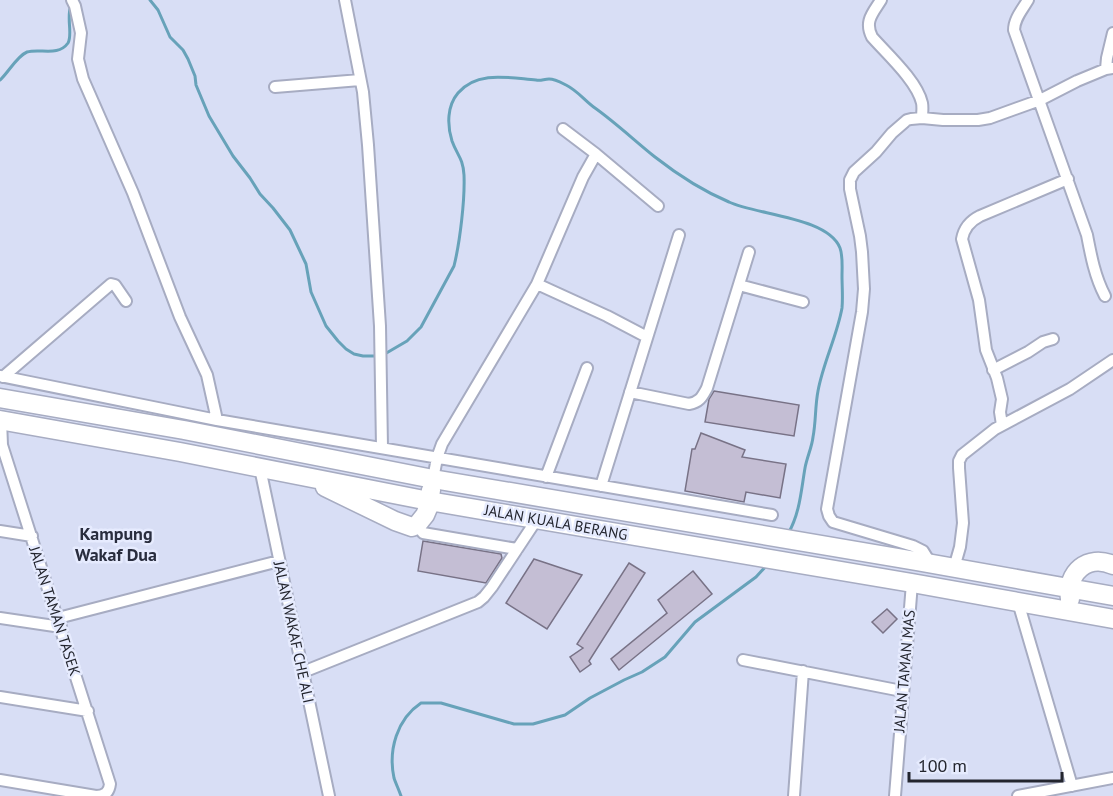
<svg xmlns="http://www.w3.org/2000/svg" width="1113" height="796" viewBox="0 0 1113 796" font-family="'PT Sans',sans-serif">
  <rect width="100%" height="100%" fill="#d8def5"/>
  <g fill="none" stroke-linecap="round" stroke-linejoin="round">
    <path stroke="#67a2b9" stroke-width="3" d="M150 0 158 10 170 37 183 50 188 59 195 76 196 85 209 116 233 156 250 178 260 194 273 208 290 230 306 264 311 292 326 326 338 341 346 349 354 354 363 356H377
      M0 80C8 73 17 56 27 52 40 48 58 57 68 43 73 35 66 17 71 5
      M383 355 407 341 421 327 454 266C460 242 465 199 464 175 463 158 457 155 452 141 447 125 447 106 458 93 477 70 510 78 536 80 541 81 544 79 549 79 555 79 562 83 566 85 578 91 585 101 595 108 616 123 635 141 655 157 678 175 703 191 729 202 756 215 828 217 840 248 843 256 842 267 842 276 842 286 843 298 842 308 837 336 823 363 818 391 815 406 816 422 813 437 812 447 807 457 805 468 801 491 800 513 788 534
      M401 796C399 790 396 784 394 778 388 750 397 719 421 703H441L514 724H533L565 715 590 698 624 680 642 672 665 657 695 622 756 577 768 564"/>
  </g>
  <path fill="#c4bed4" stroke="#787286" stroke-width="1.5" d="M714 391 799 405 794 436 705 422 709 399Z
    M701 433 745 450 742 457 786 464 780 498 746 492 744 502 685 491 692 449H695Z
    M423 541 501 554 502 558 486 583 418 571Z
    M534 559 582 575 547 629 506 603Z
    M629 563 645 573 589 661 591 664 580 672 570 657 583 648 577 644Z
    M693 571 712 594 619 670 611 659 667 613 658 600Z
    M887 609 897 619 883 633 872 622Z"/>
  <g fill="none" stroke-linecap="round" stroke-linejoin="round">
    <g stroke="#a7acc2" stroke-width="14">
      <path id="minor" d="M72 0 75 6 81 33 78 59 83 79 133 193 180 317 207 375 217 420
        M345 0 363 92 368 145 380 326 382 447
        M881 0C873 13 864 21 872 37 887 54 917 81 922 103 923 108 922 113 922 118
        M1028 0C1022 10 1014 19 1014 30L1087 235C1091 256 1095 277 1105 296
        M1106 69 1107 58 1113 33
        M275 87 360 80
        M563 129 596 154 658 206
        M537 284 607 316 647 337
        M739 285 803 302
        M993 370 1028 352 1043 342 1053 339
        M0 376 217 420 772 515
        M3 377 111 284 115 285 126 301
        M630 392 689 404C700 402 702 397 707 388L749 252
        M1002 425 1000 412 1002 399 997 378 986 350 979 300 962 239C964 228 970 221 980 216L1068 179
        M260 468 329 796
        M546 477 587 368
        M433 479 437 458 442 444 537 284 583 177 596 154
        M601 486 679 235
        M417 525 423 533 517 549
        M0 531 32 536
        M931 564 923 551 913 546 833 522 829 516 827 509 862 312 864 289 862 252 860 236 850 189V180L854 172 876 152 892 133 907 120 911 119 922 118 943 120H978L990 118 1040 100 1077 81 1106 69 1113 68
        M954 568 960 547 963 523 959 468V461L962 455 995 429 1070 389 1113 360
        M1018 602 1072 786
        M0 618 61 627
        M58 618 279 561
        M743 660 902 691
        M303 672 478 602 484 597 492 587 537 519
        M0 697 88 711
        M0 780 96 796C105 796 109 792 110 784L2 445 1 420
        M794 796 803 671
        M895 796 912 583
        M1018 796 1113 778"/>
    </g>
    <g stroke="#a7acc2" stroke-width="21">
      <path id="trunk" d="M0 398 184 430 433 479 916 561 1113 596
        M0 420 180 452 429 501 912 583 1113 619
        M325 487 395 521 412 527 417 525 425 515 428 508 431 490
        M1070 599C1066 572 1088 554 1113 565"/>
    </g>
    <use href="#minor" stroke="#fff" stroke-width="10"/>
    <use href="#trunk" stroke="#fff" stroke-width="18"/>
  </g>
  <g text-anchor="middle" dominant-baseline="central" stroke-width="5" stroke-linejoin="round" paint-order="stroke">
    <g font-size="15" fill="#23252e" stroke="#e6ebfe">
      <text transform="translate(556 522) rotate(10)">JALAN KUALA BERANG</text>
      <text transform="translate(55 611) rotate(72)">JALAN TAMAN TASEK</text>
      <text transform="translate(294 632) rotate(78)">JALAN WAKAF CHE ALI</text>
      <text transform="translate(904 671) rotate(-85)">JALAN TAMAN MAS</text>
    </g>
    <g font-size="18" font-weight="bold" fill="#292d3e" stroke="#e6ebfe">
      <text x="116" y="533">Kampung<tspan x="116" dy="21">Wakaf Dua</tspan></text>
    </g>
  </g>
  <path d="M909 772v9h153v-9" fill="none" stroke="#23252e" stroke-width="3"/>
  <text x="918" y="772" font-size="18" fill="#23252e" stroke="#e6ebfe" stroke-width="4.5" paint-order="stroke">100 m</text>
</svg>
